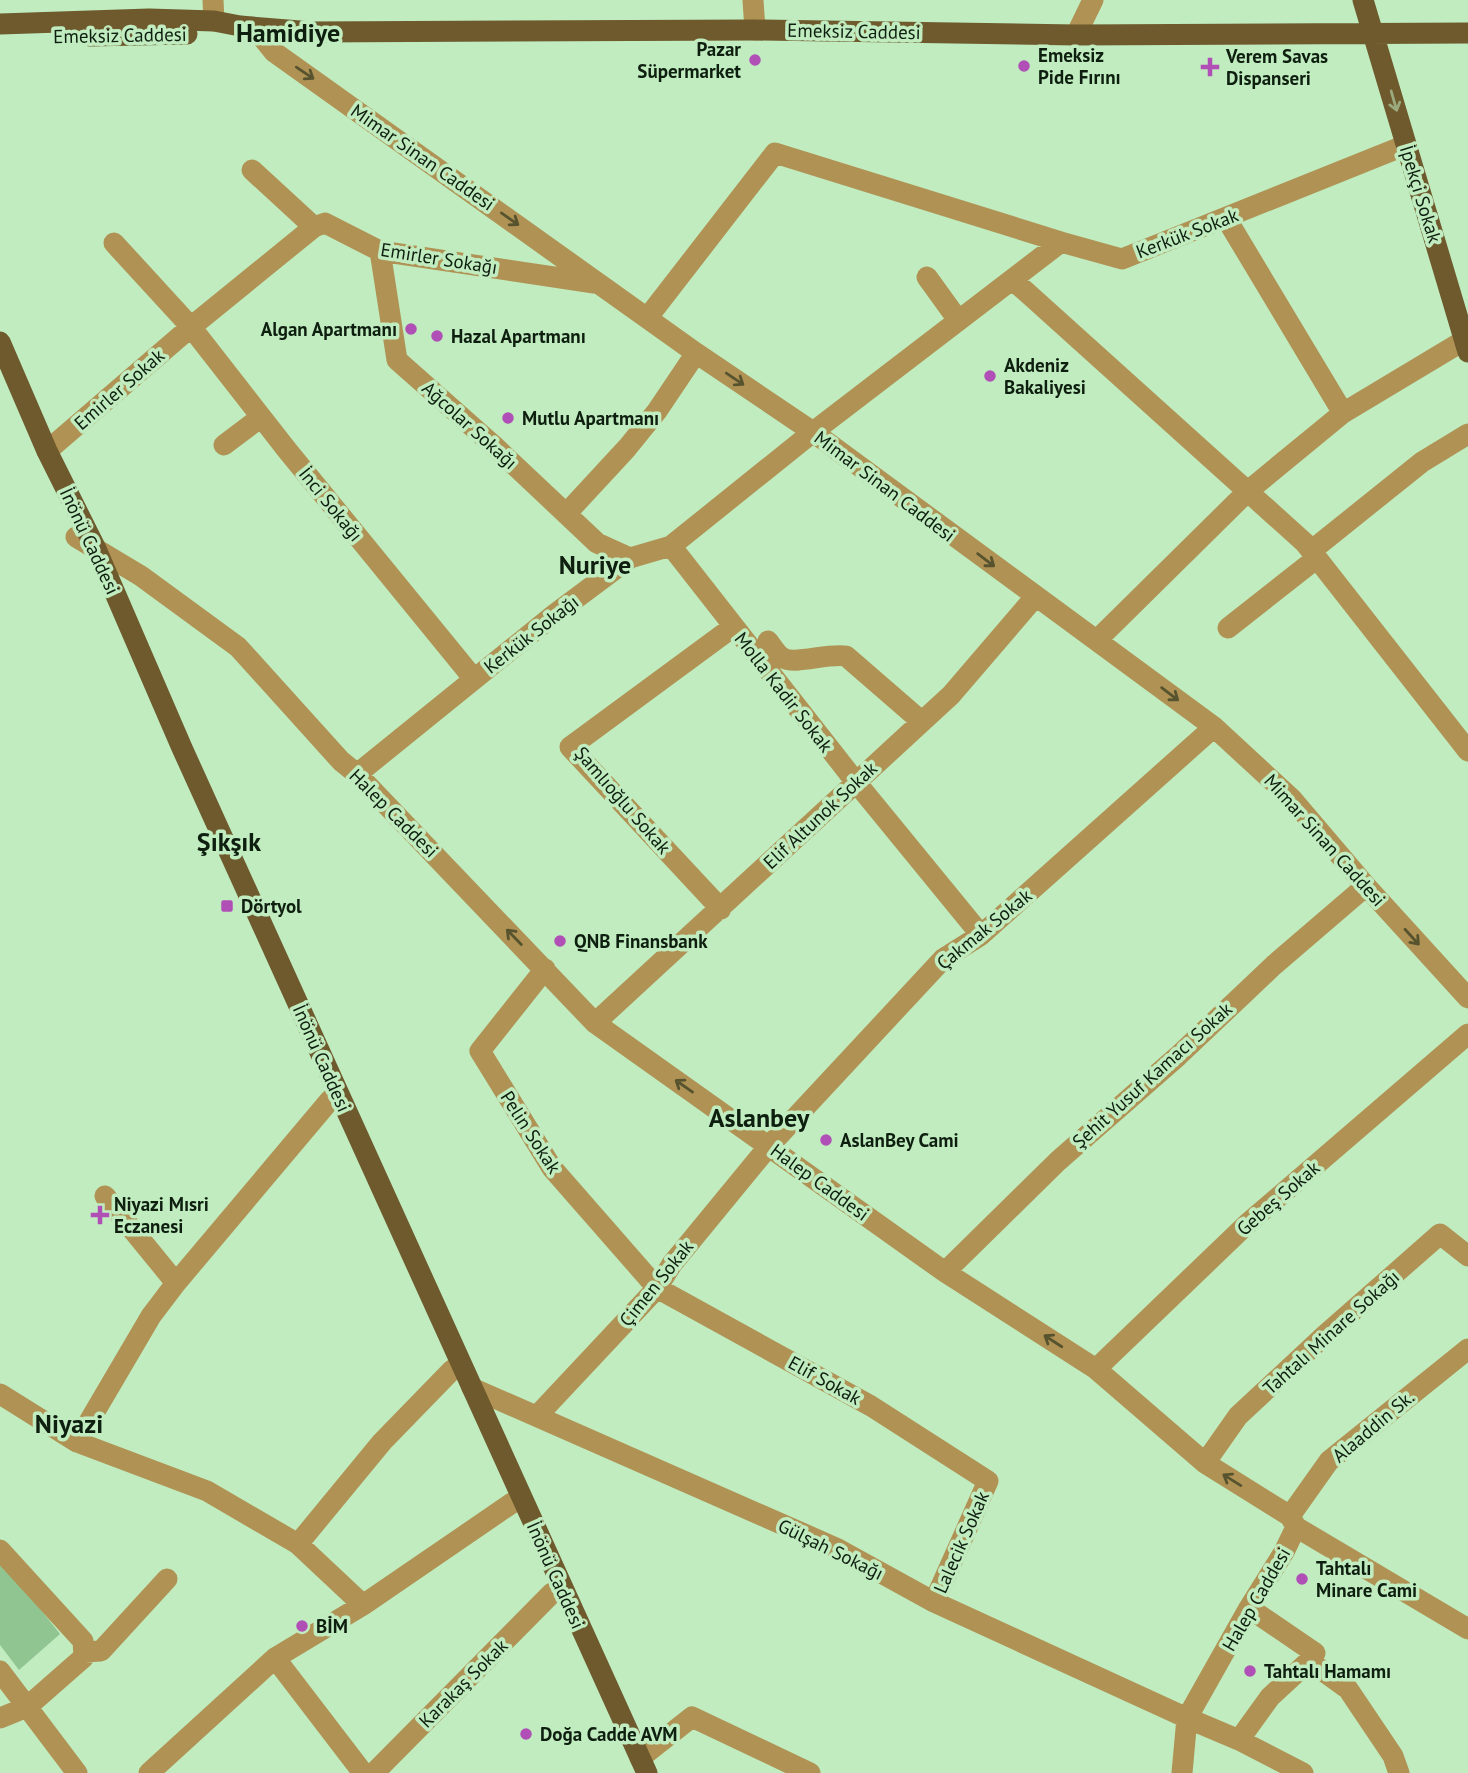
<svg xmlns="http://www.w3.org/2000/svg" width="1468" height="1773" viewBox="0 0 1468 1773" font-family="'PT Sans',sans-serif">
  <rect width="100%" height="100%" fill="#c0ecc0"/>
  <path fill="#90c591" d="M0 1558 60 1634 19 1670 0 1645Z"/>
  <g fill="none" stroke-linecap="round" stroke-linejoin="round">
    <path stroke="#b09354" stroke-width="21" d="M213 0 214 21
      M753 0 755 30
      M255 28 274 52 696 353 813 432 1214 727 1292 799 1366 886 1468 998
      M1076 35 1093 0
      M252 170 314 227
      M1226 218 1343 413
      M114 243 191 327 287 450 474 679
      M380 251 397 360 492 444 597 543 630 558
      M927 277 958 320
      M1013 280 1305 543 1468 751
      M648 317 775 153 1061 242
      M224 445 261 417
      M47 451 191 327 314 227 325 223 380 251 594 283
      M566 514 627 448 657 411 696 353
      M76 537 141 576 238 647 341 761 357 774 595 1023 945 1272 1096 1369 1205 1463 1290 1516 1296 1527 1284 1552 1249 1608 1187 1718 1182 1773
      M671 546 855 781 981 935
      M1311 551 1422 462 1468 434
      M1228 628 1317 558
      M1097 640 1248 491 1343 413 1463 341
      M768 641C772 646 777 655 783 658 795 665 827 653 846 656L921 721
      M357 774 555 614 630 558 671 546 813 432 1061 242 1122 259 1406 145
      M721 909 570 747 733 627
      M545 969 480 1051 552 1168 657 1288 871 1406 988 1481 934 1602
      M595 1023 951 695 1035 597
      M105 1196 176 1283 330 1100
      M945 1272 1058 1161 1178 1056 1274 965 1366 886
      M1096 1369 1247 1224 1468 1034
      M472 1388 836 1548 934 1602 1187 1718 1239 1740 1303 1773
      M0 1394 77 1442 151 1316 176 1283
      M537 1416 657 1288 672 1264 769 1146 943 959 981 935 1214 727
      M77 1442 207 1491 298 1544 363 1605 512 1503
      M1205 1463 1238 1416 1324 1336 1440 1234 1468 1256
      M1290 1516 1329 1461 1468 1349
      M1296 1527 1468 1629
      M298 1544 382 1442 452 1370
      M0 1550 83 1641 84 1657 27 1707 0 1718
      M1249 1608 1315 1653 1309 1661 1348 1689 1393 1756 1399 1773
      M84 1652 101 1651 167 1579
      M275 1658 363 1773
      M0 1671 77 1773
      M1239 1740 1270 1697 1309 1661
      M640 1758 692 1717 810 1773
      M149 1773 275 1658 363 1605
      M374 1773 552 1593"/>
    <path stroke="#6e5a2d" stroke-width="21" d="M1363 0 1468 352
      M0 24 149 19 214 21 240 26 312 32 755 30 1076 35 1468 33
      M90 36 187 34
      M0 342 47 451 96 549 182 748 647 1773"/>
  </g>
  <defs><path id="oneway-shaft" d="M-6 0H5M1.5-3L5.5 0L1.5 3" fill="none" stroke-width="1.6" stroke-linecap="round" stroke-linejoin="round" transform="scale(1.75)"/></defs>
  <g stroke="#57532e">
    <use href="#oneway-shaft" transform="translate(305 73) rotate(34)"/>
    <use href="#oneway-shaft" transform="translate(510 219) rotate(35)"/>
    <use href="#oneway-shaft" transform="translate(735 379) rotate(34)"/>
    <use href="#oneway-shaft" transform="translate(986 560) rotate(37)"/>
    <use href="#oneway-shaft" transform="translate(1170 694) rotate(37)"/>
    <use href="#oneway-shaft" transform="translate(514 937) rotate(-134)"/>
    <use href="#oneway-shaft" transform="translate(1412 937) rotate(48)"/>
    <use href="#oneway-shaft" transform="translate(684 1086) rotate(-145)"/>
    <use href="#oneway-shaft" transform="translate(1053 1341) rotate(-147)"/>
    <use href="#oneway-shaft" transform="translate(1232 1480) rotate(-148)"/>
  </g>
  <use stroke="#9baa7e" href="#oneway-shaft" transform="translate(1394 101) rotate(74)"/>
  <g fill="#b04fb6" stroke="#c0ecc0" stroke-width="2.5">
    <circle cx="755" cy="60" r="7"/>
    <circle cx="1024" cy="66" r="7"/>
    <path d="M1206.5 56.5h7v7h7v7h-7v7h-7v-7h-7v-7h7z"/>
    <circle cx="411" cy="329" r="7"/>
    <circle cx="437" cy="336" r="7"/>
    <circle cx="990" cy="376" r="7"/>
    <circle cx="508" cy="418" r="7"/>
    <rect x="220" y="899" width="14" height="14" rx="3.5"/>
    <circle cx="560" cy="941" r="7"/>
    <circle cx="826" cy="1140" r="7"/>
    <path d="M96.5 1204.5h7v7h7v7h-7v7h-7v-7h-7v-7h7z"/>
    <circle cx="1302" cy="1579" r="7"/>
    <circle cx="302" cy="1626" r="7"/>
    <circle cx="1250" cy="1671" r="7"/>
    <circle cx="526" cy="1734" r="7"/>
  </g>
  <g text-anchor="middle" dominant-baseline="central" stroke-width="7" stroke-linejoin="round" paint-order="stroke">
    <g font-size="19" fill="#0e1e0f" stroke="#c0ecc0">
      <text transform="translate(854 31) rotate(1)">Emeksiz Caddesi</text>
      <text transform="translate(120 35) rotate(-1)">Emeksiz Caddesi</text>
      <text transform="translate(423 157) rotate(35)">Mimar Sinan Caddesi</text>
      <text transform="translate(1421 194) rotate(73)">İpekçi Sokak</text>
      <text transform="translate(1187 233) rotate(-21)">Kerkük Sokak</text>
      <text transform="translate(439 258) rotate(9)">Emirler Sokağı</text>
      <text transform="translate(119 389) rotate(-41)">Emirler Sokak</text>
      <text transform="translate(470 425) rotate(42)">Ağcolar Sokağı</text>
      <text transform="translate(885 486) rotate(37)">Mimar Sinan Caddesi</text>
      <text transform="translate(331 504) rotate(51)">İnci Sokağı</text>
      <text transform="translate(90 541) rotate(65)">İnönü Caddesi</text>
      <text transform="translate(531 634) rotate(-38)">Kerkük Sokağı</text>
      <text transform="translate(784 692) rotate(52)">Molla Kadir Sokak</text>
      <text transform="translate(623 800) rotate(49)">Şamlıoğlu Sokak</text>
      <text transform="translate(394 813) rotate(45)">Halep Caddesi</text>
      <text transform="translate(820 815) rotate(-43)">Elif Altunok Sokak</text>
      <text transform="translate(1325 840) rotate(48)">Mimar Sinan Caddesi</text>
      <text transform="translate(984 929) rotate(-39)">Çakmak Sokak</text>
      <text transform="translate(322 1058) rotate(66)">İnönü Caddesi</text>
      <text transform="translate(1152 1075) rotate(-42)">Şehit Yusuf Kamacı Sokak</text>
      <text transform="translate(531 1132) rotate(57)">Pelin Sokak</text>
      <text transform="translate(820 1182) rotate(36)">Halep Caddesi</text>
      <text transform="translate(1278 1198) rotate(-41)">Gebeş Sokak</text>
      <text transform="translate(656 1283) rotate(-51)">Çimen Sokak</text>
      <text transform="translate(1331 1332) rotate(-42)">Tahtalı Minare Sokağı</text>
      <text transform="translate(825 1380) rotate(29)">Elif Sokak</text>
      <text transform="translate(1373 1426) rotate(-40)">Alaaddin Sk.</text>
      <text transform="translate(961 1542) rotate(-66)">Lalecik Sokak</text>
      <text transform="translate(831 1549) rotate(26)">Gülşah Sokağı</text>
      <text transform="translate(556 1575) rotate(66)">İnönü Caddesi</text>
      <text transform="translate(1256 1599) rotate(-60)">Halep Caddesi</text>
      <text transform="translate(463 1683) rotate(-45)">Karakaş Sokak</text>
    </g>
    <g font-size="19" font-weight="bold" fill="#0e1e0f" stroke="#c0ecc0" text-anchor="start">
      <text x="741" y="49" text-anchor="end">Pazar<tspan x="741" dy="22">Süpermarket</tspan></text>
      <text x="1038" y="55">Emeksiz<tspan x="1038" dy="22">Pide Fırını</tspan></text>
      <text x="1226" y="56">Verem Savas<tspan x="1226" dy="22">Dispanseri</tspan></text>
      <text x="397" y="329" text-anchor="end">Algan Apartmanı</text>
      <text x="451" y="336">Hazal Apartmanı</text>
      <text x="1004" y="365">Akdeniz<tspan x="1004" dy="22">Bakaliyesi</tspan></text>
      <text x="522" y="418">Mutlu Apartmanı</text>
      <text x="241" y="906">Dörtyol</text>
      <text x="574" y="941">QNB Finansbank</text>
      <text x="840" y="1140">AslanBey Cami</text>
      <text x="114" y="1204">Niyazi Mısri<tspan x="114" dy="22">Eczanesi</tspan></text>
      <text x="1316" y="1568">Tahtalı<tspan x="1316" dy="22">Minare Cami</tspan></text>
      <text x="316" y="1626">BİM</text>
      <text x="1264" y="1671">Tahtalı Hamamı</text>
      <text x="540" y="1734">Doğa Cadde AVM</text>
    </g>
    <g font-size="26" font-weight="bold" fill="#0e1e0f" stroke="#c0ecc0">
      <text x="288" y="32">Hamidiye</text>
      <text x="595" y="564">Nuriye</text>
      <text x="229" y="841">Şıkşık</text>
      <text x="759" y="1117">Aslanbey</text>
      <text x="69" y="1423">Niyazi</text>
    </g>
  </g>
</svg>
